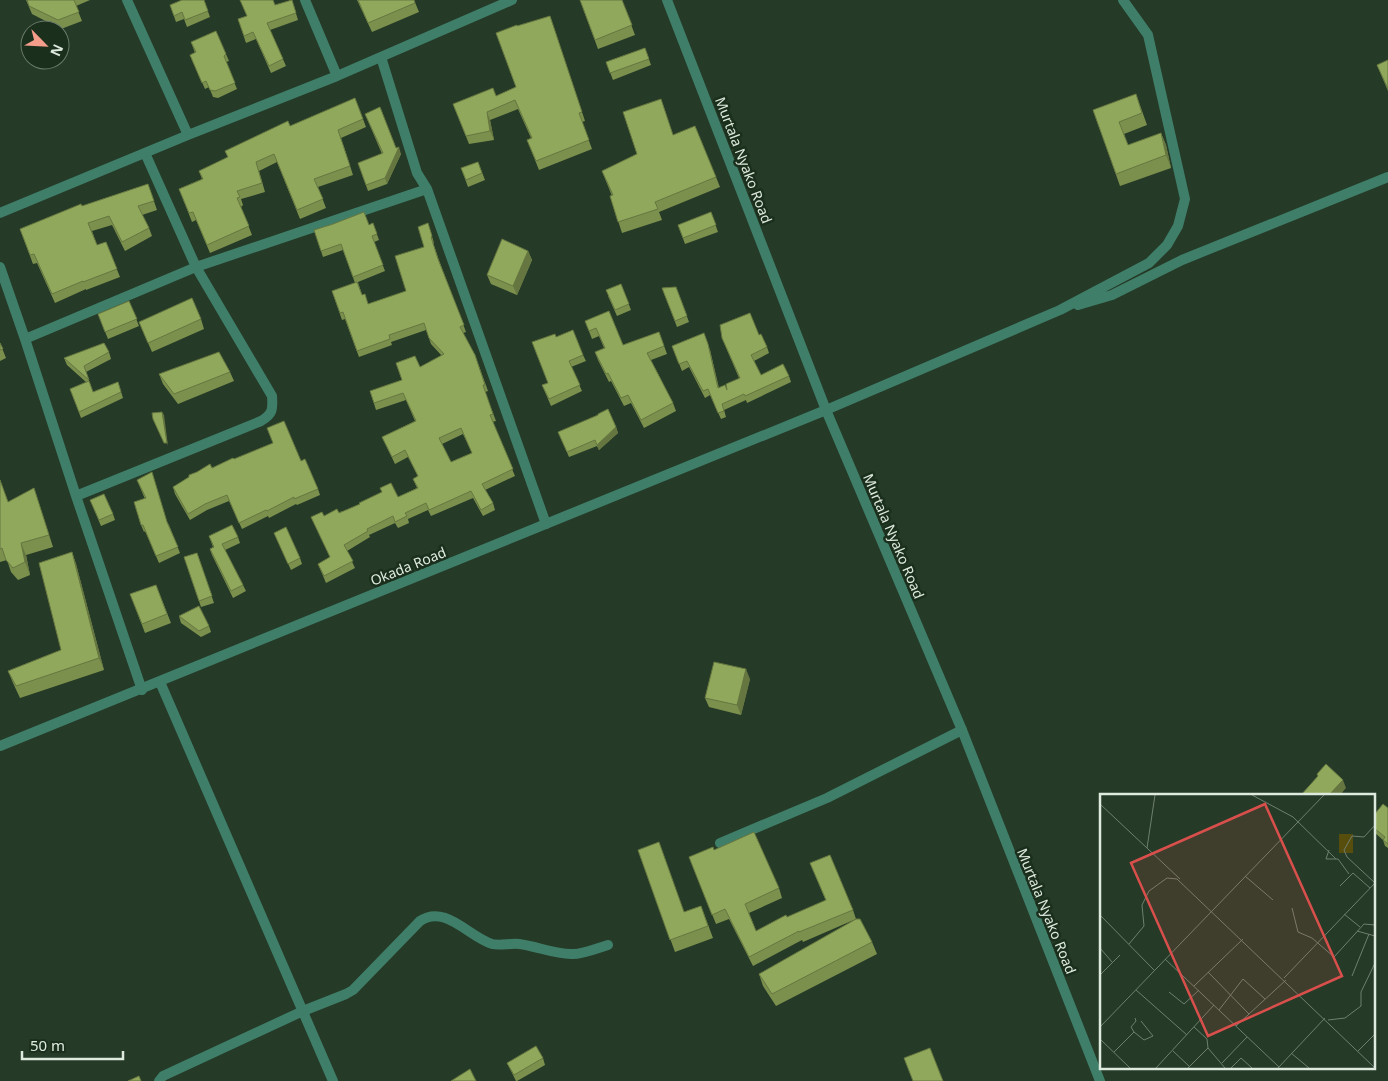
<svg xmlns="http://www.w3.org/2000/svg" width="1388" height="1081" viewBox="0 0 1388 1081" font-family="'Noto Sans',sans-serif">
  <rect width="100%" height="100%" fill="#253a27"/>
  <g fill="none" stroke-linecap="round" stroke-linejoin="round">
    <path stroke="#3f7f6a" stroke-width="10" d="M127 0 188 135
      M305 0 337 76
      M381 57 417 173 427 189 546 524
      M0 213 188 135 337 76 512 0
      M0 267 25 339 76 496 142 690
      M1078 305 1112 295 1182 260 1388 177
      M25 339 196 267 427 189
      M826 410 1060 310 1149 263 1167 245 1178 226 1185 199 1148 35 1123 0
      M76 496 261 421C273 414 273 409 272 396L196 267 145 153
      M160 682 333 1081
      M720 843 827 798 962 730
      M159 1081 163 1076 303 1011 346 994 353 990 420 921C445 904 469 937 492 944 500 946 510 943 519 944 536 946 554 954 571 954 581 955 598 948 608 945"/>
    <path stroke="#3f7f6a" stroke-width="10" d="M667 0 826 410 962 730 1100 1081
      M0 746 826 410"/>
  </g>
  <path fill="#7c904e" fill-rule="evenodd" d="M26 0H90L76 6 82 21 61 29 32 14Z
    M204 0 210 17 187 27 184 19 176 22 170 5Z
    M292 0 298 20 270 30 286 66 271 73 256 39 246 43 238 19Z
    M357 0H414L419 12 372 32Z
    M580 0H622L635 35 598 49Z
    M553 25 585 121 582 122 592 149 539 170 527 140 531 138 518 109 490 120 494 140 469 144 453 104 496 96 516 87 517 26Z
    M191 42 226 54 229 61 226 62 237 89 218 98 213 97 209 87 205 89 190 55 195 53Z
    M645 48 651 65 613 80 606 62Z
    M1388 60V91L1377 65Z
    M1136 94 1147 125 1124 134 1128 145 1161 133 1166 145 1171 168 1120 186 1093 110Z
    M365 114 401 154 387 184 368 191 358 163 382 154Z
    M363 119 366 127 341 138 353 175 318 187 326 208 300 219 277 162 259 171 265 192 241 199 243 205 241 207 252 235 210 253 196 220 192 222 179 189 202 179 199 171 228 157 225 151 290 126Z
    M673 135 716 177 720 187 659 212 662 220 622 233 610 196H612L602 171 637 154Z
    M478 162 485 180 468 187 461 168Z
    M148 184 157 210 142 215 149 228 152 236 125 251 112 225 92 231 97 245 106 242 120 277 86 290V289L55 303 37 263 33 264 20 229 82 206Z
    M711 212 718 232 685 244 678 225Z
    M373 223 379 240 374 242 385 271 358 282 362 295 368 304 406 291 424 247 428 223 434 243H433L440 263 466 332 463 333 475 355 488 391 485 392 496 421 492 422 515 476 485 490 493 503 495 510 483 516 473 498 431 516 428 510 408 519 409 523 398 528 395 523 369 535 370 537 347 551 355 568 326 583 318 564 330 557 311 517 324 516 398 497 417 488 413 479 418 476 408 457 395 464 385 443 382 437 415 421 406 400 376 410 370 391 402 380 420 367 442 356 431 344 426 330 391 342 392 345 359 357 345 319 342 320 332 291 355 283 343 250 323 257 314 230 369 225ZM463 434 472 453 451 462 442 444Z
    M528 251 532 260 517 295 491 284 487 275Z
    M621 284 631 310 617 316 608 296Z
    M676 287 689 322 677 327 662 288Z
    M129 301 139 326 108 339 98 314Z
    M201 319 204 329 152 352 139 322Z
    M585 321 623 345 659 332 667 354 651 360 673 403 676 411 644 428 631 403 624 406 611 381 609 382 598 360 595 352 604 348 599 336 592 339Z
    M759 335 767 347 769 353 754 361 761 375 789 376 791 382 747 403 746 400 724 410 726 417 721 419 710 395 705 398 689 367 682 371 672 346 710 350 719 388 727 390 739 378 722 338Z
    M556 337 583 355 586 361 571 367 582 391 551 406 542 385 548 383Z
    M0 343 6 358 0 361Z
    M109 352 111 359 86 372 93 392 118 382 123 398 81 418 70 389 86 382 67 365 64 358Z
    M230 372 234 381 178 404 163 384 159 374Z
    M616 427 618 433 599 450 597 446 569 457 558 432Z
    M234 459 301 461 318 489 320 495 297 505 296 504 269 518 268 516 242 529 229 501 207 510 190 520 175 494 173 487 212 468Z
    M0 480 8 502 34 488 53 547 26 555 30 575 18 580 11 572 7 560 0 562Z
    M137 480 169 525 180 553 159 563 145 531 144 532 141 525 145 499Z
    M90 500 113 514 115 520 101 526Z
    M274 533 300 558 302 564 291 570Z
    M209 536 238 537 240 543 225 550 243 585 246 591 233 598 212 555 210 549 213 547Z
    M72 552 76 564 104 670 20 698 13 683 8 671 61 650Z
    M197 553 214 603 201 607 184 557Z
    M156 585 171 623 145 633 130 594Z
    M179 616 209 626 211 632 201 637 181 623Z
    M750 679 741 715 709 707 705 698Z
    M1388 808V848L1385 846 1383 840 1374 832V815Z
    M638 850 684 912 701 906 713 938 675 952Z
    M714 850 779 888 782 898 749 913 756 931 826 901 810 863 853 910 856 919 803 942 802 940 753 966 729 919 716 924 689 857Z
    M872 942 877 954 776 1006 763 986 759 974Z
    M543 1058 545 1065 517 1081H516L507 1063Z"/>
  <path fill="#657640" d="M487 112 490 120 494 140 490 131Z
    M1161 133 1166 145 1171 168 1166 155Z
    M399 147 401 154 387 184 385 178Z
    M528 251 532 260 517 295 513 286Z
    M708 344 710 350 720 394 718 388Z
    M162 412 164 415 168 446 167 443Z
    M616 427 618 433 599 450 597 445Z
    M21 543 26 555 30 575 25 562Z
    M72 552 76 564 104 670 99 658Z
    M746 669 750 679 741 715 737 705Z
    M1343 780 1346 788 1340 795H1329Z"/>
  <path fill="#90a85b" stroke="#657640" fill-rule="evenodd" d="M27 0H74L79 12 58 20 29 6Z
    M182 0H204L208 11 185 20 182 12 174 16 170 5Z
    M240 0H273L275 5 292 0 296 13 267 23 283 59 269 66 253 32 244 36 238 19 247 16Z
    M358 0H414L415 3 368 23Z
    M580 0H622L632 25 595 40Z
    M550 16 582 112 579 113 589 140 536 161 527 140 532 138 515 100 487 112 490 131 466 136 453 104 493 88 496 96 516 87 496 33 517 25V26Z
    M216 31 226 54 224 56 235 83 215 91 210 90 206 81 202 83 190 55 196 52 191 42Z
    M645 48 649 59 610 73 606 62Z
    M1388 60V89L1377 65Z
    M1136 94 1142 113 1119 122 1128 145 1161 133 1166 155 1116 174 1093 110Z
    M355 98 363 119 338 130 350 166 314 179 323 199 297 210 274 154 256 162 262 183 237 191 240 197 237 198 249 226 207 245 193 212 189 213 179 189 203 179 199 171 228 157 225 151 288 121 290 126Z
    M661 99 673 135 695 126 716 177 655 202 658 209 618 222 610 196 613 195 602 171 637 154 623 112Z
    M380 107 396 148 399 147 385 178 366 185 358 163 383 153 365 114Z
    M478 162 482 173 466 180 461 168Z
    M148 184 154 201 138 206 149 228 122 242 109 216 88 223 97 245 106 242 117 269 83 282V281L52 294 34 254 30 255 20 229 81 204 82 206Z
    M364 212 369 225 373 223 377 234 372 236 383 265 353 277 341 244 321 251 314 230 333 224Z
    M711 212 716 225 683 238 678 225Z
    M428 223 432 236 431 237 438 259 464 325 460 327 475 355 485 385H483L493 414 490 415 513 469 482 484 493 503 481 510 471 491 429 510 426 503 405 513 407 516 395 522 393 516 367 529 368 531 344 545 353 561 324 576 318 564 330 557 311 517 322 512 324 516 337 509 339 513 360 504 359 503 382 492 380 488 391 483 398 497 418 488 413 479 418 476 405 450 392 457 382 437 416 421 403 393 374 403 370 391 402 380 396 363 415 356 420 367 444 354 429 338 424 323 389 335 390 339 357 351 343 312 340 313 332 291 357 282 362 295 365 294 368 304 406 291 395 256 424 247 418 227ZM461 428 472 453 451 462 439 438Z
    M502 239 528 251 513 286 487 275Z
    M621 284 629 304 615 310 606 290Z
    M676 287 687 316 675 321 662 288Z
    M192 298 201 319 148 343 139 322Z
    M129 301 137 319 105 332 98 314Z
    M609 311 623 345 659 332 664 346 647 353 673 403 641 420 628 395 621 398 608 373 606 374 595 352 605 348 596 328 589 331 585 321Z
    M750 313 759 335 761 334 767 347 751 355 761 375 783 364 789 376 745 396 744 394 722 404 724 411 718 413 708 389 703 391 687 361 679 364 672 346 704 333 708 344 718 388 725 385 727 390 726 384 740 378 722 338 720 325Z
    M573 330 583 355 569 361 580 385 549 399 542 385 548 383 532 342 555 334 556 337Z
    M0 343 3 349 0 350Z
    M104 343 109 352 84 366 89 380 64 358Z
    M219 352 230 372 174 394 159 374Z
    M89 381 93 392 118 382 121 392 79 412 70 389Z
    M608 409 616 427 597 445 595 440 567 452 558 432 598 415V414Z
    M162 412 167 443H164L153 419 152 413Z
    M284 421 301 461 305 459 318 489 294 499V497L267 511 266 510 239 523 227 495 205 504 188 514 173 487 189 477V475L197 472 210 464 212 468 233 458 234 459 273 443 267 428Z
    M152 472 167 522 178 547 156 556 143 525H141L134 502 146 498 137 480Z
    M0 480 8 502 34 488 49 535 21 543 25 562 13 568 6 560 2 548 0 549Z
    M104 494 113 514 99 520 90 500Z
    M232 525 238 537 222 544 243 585 231 591 210 549 214 547 209 536Z
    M286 527 300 558 288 564 274 533Z
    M72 552 99 658 16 686 8 671 61 650 39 563Z
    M197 553 212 596 199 601 184 557Z
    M156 585 167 614 142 624 130 594Z
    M199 606 209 626 199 631 179 616Z
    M714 662 746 669 737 705 705 698Z
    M1326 764 1343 780 1329 795H1301L1318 776 1317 774Z
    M1383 804 1388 808V844L1383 840 1385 837 1374 828V815Z
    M754 832 779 888 745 904 756 931 786 915 787 917 826 900 810 863 830 855 853 910 799 932V931L749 957 725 909 712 915 689 857 713 847 714 850Z
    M659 842 684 912 701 906 708 926 670 940 638 850Z
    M856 919H860L872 942 772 994 759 974Z
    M536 1046 543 1058 514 1075 507 1063Z
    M930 1048 943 1081H913L904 1058Z
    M470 1069 476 1081H451Z
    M139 1076 141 1081H128Z"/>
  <g text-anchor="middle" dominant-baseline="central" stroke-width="5" stroke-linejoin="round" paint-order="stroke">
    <g font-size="14" fill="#deeade" stroke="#1b2f1d">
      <text transform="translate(744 160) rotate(69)">Murtala Nyako Road</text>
      <text transform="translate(894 536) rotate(67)">Murtala Nyako Road</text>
      <text transform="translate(408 566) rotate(-22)">Okada Road</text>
      <text transform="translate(1047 911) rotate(68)">Murtala Nyako Road</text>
    </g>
  </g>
  <g transform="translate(1100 794)">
    <rect width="275" height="275" fill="#253a27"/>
    <path d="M239 40H253V59H239Z" fill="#574e0e"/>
    <path fill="none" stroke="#6f8070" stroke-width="1" d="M152 1 193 23 236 65M0 10 80 85M47 54 55 1M229 56 226 65H238L249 80M145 82 173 106M275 89 247 63 244 56 252 42 264 43 275 31M240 92 253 79 270 94M192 114 198 138 212 144 234 163 264 130 275 131M244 120 260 133M0 121 54 176M257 137 275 142M29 150 44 132 42 111 49 97 67 84 77 85 275 274M0 154 12 168M65 165 179 273M108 178 149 220M0 181 20 161M252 182 269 140M184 184 275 89M94 192 143 145M36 196 87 241M69 198 84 210 99 196M119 216 143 185 165 205M228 226 245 224 261 212V198L275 169M136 232 186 186M0 233 224 1M94 233 107 245 108 254M34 238 31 233 36 227 35 224M0 245 30 274M73 257 90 273M258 257 275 240M14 258 34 238 44 246 53 242 41 227M191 259 209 274M122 269 147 243M56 274 114 211M88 274 108 254 125 274M131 274 141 264 152 274M178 274 225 224"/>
    <path fill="#d84f4c" fill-opacity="0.15" stroke="#d84f4c" stroke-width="2.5" d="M165 10 242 182 108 242 31 69Z"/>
    <rect width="275" height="275" fill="none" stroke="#deeade" stroke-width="2.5"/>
  </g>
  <g transform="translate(45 45) rotate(114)"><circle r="24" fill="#1b2f1d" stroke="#697a6a"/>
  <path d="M0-4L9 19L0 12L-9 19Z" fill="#f49d8b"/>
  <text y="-8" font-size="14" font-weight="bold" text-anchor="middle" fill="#deeade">N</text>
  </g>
  <path d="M22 1051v8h101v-8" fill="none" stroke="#deeade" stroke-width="2.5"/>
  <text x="30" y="1051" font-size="15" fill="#deeade" stroke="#1b2f1d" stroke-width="4" paint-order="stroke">50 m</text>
</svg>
